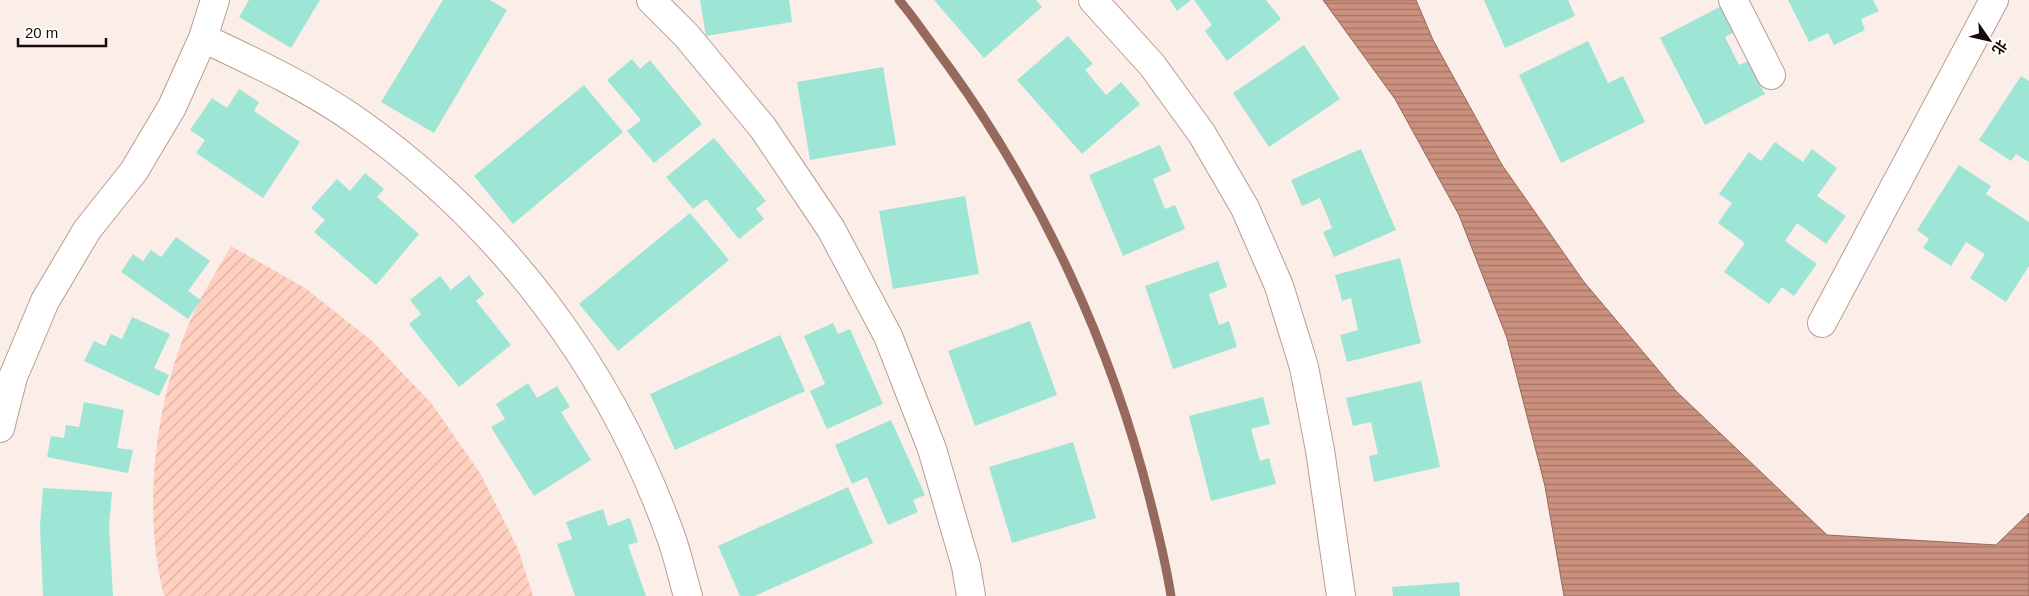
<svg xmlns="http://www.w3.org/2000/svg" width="2029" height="596" viewBox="0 0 2029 596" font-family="Helvetica,'Noto Sans SC',sans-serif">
  <defs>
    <pattern id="garden-furrows" width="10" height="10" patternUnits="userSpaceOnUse" patternTransform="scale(1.25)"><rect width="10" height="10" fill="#ffcfbf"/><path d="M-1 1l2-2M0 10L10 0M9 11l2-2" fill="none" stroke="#dab0a3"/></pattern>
    <pattern id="water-rules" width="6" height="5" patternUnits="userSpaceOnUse" patternTransform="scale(1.25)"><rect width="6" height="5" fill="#cb917e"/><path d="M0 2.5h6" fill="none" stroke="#a47565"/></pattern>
  </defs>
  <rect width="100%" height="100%" fill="#fbede8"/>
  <path fill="url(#garden-furrows)" d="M231 246 305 288 372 341 431 403 480 473 518 549 533 596H164C141 506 156 390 197 306 207 286 220 266 231 246Z"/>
  <path fill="url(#water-rules)" stroke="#95695b" d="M1323 0H1416L1433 40 1502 165 1584 282 1676 391 1827 535 1996 545 2029 513V596H1564L1545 486 1507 338 1459 215 1395 99Z"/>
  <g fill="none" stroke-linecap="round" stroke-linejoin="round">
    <path stroke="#95695b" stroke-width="9" d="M899 0C917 21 932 45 949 67 1042 196 1111 345 1150 500 1158 532 1166 563 1171 596"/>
  </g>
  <path fill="#9de6d5" d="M249 0H320L291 48 239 17Z
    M443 0H490L507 10 434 133 381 102Z
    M700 0H789L792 22 706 36Z
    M934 0H1036L1042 7 984 58Z
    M1170 0H1191L1177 11Z
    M1194 0H1266L1281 19 1227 61 1205 31 1212 25Z
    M1484 0H1568L1575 16 1505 48Z
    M1788 0H1873L1879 11 1861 19 1865 30 1834 45 1828 33 1809 42Z
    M1729 2 1742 28 1725 37 1739 65 1748 61 1765 94 1705 125 1660 38Z
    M1068 36 1093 64 1085 70 1106 95 1121 82 1140 104 1082 154 1017 80Z
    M1588 41 1608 83 1623 76 1645 122 1561 163 1519 75Z
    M1304 45 1340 99 1269 147 1233 93Z
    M632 59 640 69 650 60 702 124 654 163 627 131 641 120 607 80Z
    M883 67 896 145 810 160 797 82Z
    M2021 76 2029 81V162L2016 154 2011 161 1979 140Z
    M584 85 623 132 513 224 474 176Z
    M239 89 259 102 254 111 300 142 263 198 196 153 205 140 190 130 212 98 227 108Z
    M714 138 766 201 756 209 764 219 739 239 706 199 693 209 666 177Z
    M1775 142 1803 162 1812 149 1837 168 1817 196 1846 216 1826 244 1797 223 1785 241 1817 264 1794 296 1782 287 1769 304 1724 272 1745 243 1718 223 1732 203 1719 194 1749 152 1761 161Z
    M1160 145 1171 171 1153 179 1165 209 1175 205 1185 229 1123 256 1089 175Z
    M1361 149 1396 230 1334 257 1323 232 1332 228 1320 198 1302 206 1291 180Z
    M1959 165 1991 186 1986 194 2029 222V266L2006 302 1970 278 1985 254 1966 242 1951 266 1923 248 1929 239 1917 230Z
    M365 173 384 189 377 197 419 234 376 285 314 232 325 220 311 208 337 179 350 191Z
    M965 196 979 274 893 289 879 211Z
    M690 213 729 260 618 351 579 304Z
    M176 237 210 261 188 291 201 300 188 319 121 272 133 254 143 261 151 250 161 257Z
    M1400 258 1421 343 1347 362 1340 335 1358 330 1351 298 1342 301 1335 275Z
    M1218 261 1227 287 1209 294 1219 325 1229 321 1237 347 1173 369 1145 286Z
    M469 275 484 294 476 301 511 345 459 387 409 324 421 314 410 300 440 276 451 290Z
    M132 317 170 334 154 368 169 375 159 396 84 361 94 341 105 346 111 334 122 339Z
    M1030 321 1057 395 975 426 948 351Z
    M833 323 838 334 850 329 883 404 827 429 810 391 825 384 804 336Z
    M780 335 805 391 675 450 650 394Z
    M1421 381 1440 467 1374 482 1369 456 1378 454 1371 422 1353 426 1346 398Z
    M528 383 537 398 557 386 570 407 561 412 591 460 534 496 491 427 505 419 496 404Z
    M1263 397 1270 424 1251 429 1260 461 1269 458 1276 484 1211 501 1189 416Z
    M84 402 124 410 117 448 133 450 128 473 47 457 51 436 64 438 66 425 79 427Z
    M891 420 925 495 913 500 918 512 888 525 867 477 852 484 835 445Z
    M1073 442 1096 518 1012 543 989 467Z
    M848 487 873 543 755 596H740L718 546Z
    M43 488 112 492 109 527 113 596H43L40 526Z
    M603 509 608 526 630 518 638 542 628 545 646 596H575L557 544 572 539 566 522Z
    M1459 582 1460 596H1393L1392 587Z"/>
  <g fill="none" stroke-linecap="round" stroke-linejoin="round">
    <g stroke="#bb9c91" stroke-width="30">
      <path id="minor" d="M651 0 686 35 763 128 831 229 888 336 932 449 966 566 971 596
        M1093 0 1152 65 1202 134 1245 208 1279 286 1304 367 1320 450 1341 596
        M1733 0 1771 75
        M203 38C256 63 310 88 358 122 504 226 611 369 671 537 678 556 682 576 688 596
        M1822 323 1994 0
        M0 428 13 377 45 301 87 230 134 171 172 107 203 38 215 0"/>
    </g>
    <use href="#minor" stroke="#fff" stroke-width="28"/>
  </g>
  <g transform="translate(1989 40) rotate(124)" stroke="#ffffff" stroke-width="4" paint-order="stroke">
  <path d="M0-4L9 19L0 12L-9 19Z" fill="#160b08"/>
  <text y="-8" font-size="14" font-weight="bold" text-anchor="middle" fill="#160b08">北</text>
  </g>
  <path d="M18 38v8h88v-8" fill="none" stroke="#160b08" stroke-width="2.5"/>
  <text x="25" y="38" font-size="15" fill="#160b08" stroke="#ffffff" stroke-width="4" paint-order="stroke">20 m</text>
</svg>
